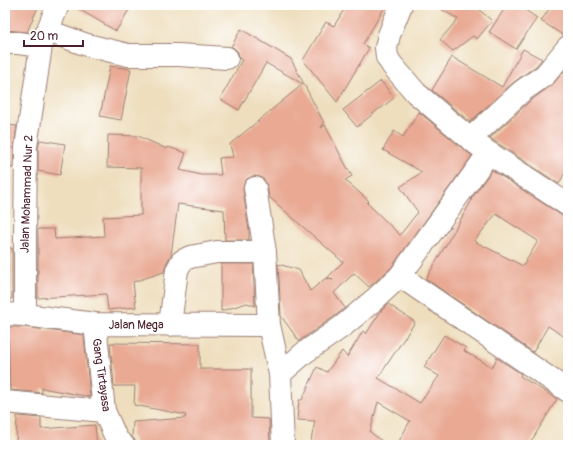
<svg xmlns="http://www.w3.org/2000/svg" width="573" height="450" viewBox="0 0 573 450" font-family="Pangolin,sans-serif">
  <rect width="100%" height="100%" fill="#fff"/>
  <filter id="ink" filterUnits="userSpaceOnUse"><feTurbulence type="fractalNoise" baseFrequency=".025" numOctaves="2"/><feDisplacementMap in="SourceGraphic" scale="8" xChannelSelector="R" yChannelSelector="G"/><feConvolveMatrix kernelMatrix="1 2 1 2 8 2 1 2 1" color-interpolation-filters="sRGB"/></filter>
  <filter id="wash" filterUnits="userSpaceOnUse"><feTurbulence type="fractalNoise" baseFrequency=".012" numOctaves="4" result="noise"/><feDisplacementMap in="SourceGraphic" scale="16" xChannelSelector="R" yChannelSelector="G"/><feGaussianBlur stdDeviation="0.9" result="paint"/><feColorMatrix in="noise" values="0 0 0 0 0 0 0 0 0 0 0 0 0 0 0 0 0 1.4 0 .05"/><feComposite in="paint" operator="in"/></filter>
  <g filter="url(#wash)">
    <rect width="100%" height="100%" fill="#eedebd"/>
    <g id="blocks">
      <path fill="#e9a993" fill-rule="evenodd" d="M5 5H39L27 32 5 30Z
        M72 5H132L116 31Z
        M347 5H386L363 44 369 48 337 102 303 60 326 22 334 26Z
        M434 5H474L492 21 477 39 473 36 453 51 440 40 458 19Z
        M507 5H518L537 18 516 49 489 32Z
        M552 5H568V35H563L541 21Z
        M241 29 291 59 324 123 321 128 325 125 343 160 352 176 345 180 369 201 367 203 400 235 418 212 400 187 422 172 383 150 394 131 403 137 419 112 472 156 391 268 369 287 354 273 334 293 345 308 335 316 299 341 281 316 278 264 299 270 310 291 326 278 333 280 328 277 343 262 269 197 267 186 264 180 260 177 253 176 247 179 244 183 243 190 249 230V240H225L224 210 178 204 171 255 166 264 164 272 133 282 136 307 108 310 106 294 38 298V229H54L55 239 104 236 103 217 141 215V168L107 167 108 135 138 136 167 149 168 147 186 153 180 170 201 175H221L219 158 233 157 230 144 257 122H259L258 121 303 84 266 63 239 110 220 99 242 60 239 58 238 52 234 48 231 47Z
        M523 49 542 59 536 66 514 82 470 122 432 90 452 57 502 87Z
        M110 66 131 69 121 120 100 116Z
        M564 71 568 73V166L559 184 490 138 530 101 552 85Z
        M381 81 394 98 380 109V108L357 127 343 110Z
        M5 125 17 126 14 145 13 168 5 167Z
        M40 140 65 144 60 175 38 171V148Z
        M492 170 561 215 568 217V339L548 326 533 352 426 279 472 200 471 199ZM496 214 538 241 523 266 474 241Z
        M5 248H12V299H5Z
        M221 264H253L255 306 247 303 221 311Z
        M388 304 415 322 378 378 420 403 439 376 424 367 444 335 466 348 464 351 492 367 497 358 521 374 520 376 557 399 529 445H397L410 421 378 402 370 432 387 445H310L315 421 297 420 299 400H302L317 367 327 372 342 351 347 357 363 331 366 334 381 311Z
        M8 327H24L84 335 90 397 42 388V393L10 390Z
        M110 343 200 344V369H251V418L269 419 270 445 135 444V440L132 437 133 422 185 418 186 415 134 405 135 386H114Z
        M17 416 41 418V429L95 425 97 445H16Z"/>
    </g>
  </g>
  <g filter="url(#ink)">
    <use href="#blocks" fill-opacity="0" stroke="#9c7e74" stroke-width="1"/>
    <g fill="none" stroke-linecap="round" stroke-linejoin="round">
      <g stroke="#9c7e74" stroke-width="24">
        <path id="minor" d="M401 5 389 35 386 48 387 57 392 65 416 93 470 139 489 153 568 205
          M48 31 87 45 128 55H178L227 58
          M5 43H18L41 46
          M470 139 522 91 545 75 568 47
          M255 188 265 252 269 325 280 374 283 445
          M400 276 568 391
          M5 314 25 315 95 324 269 325
          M25 315V240L26 147 41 46 58 5
          M95 324 104 411 117 440 123 445
          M170 325 177 270 182 261 190 257 217 252H265
          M280 374 304 353 343 326 375 299 400 276 489 153
          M5 402 104 411"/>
      </g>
      <use href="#minor" stroke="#fff" stroke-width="22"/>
    </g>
  </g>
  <g text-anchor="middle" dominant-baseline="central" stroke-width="3" stroke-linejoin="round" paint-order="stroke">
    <g font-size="12" fill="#4a1f2b" stroke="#fff">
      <text transform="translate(27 194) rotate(-88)">Jalan Mohammad Nur 2</text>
      <text x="136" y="325">Jalan Mega</text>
      <text transform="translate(101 375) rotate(82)">Gang Tirtayasa</text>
    </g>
  </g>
  <rect width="573" height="450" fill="none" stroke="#fff" stroke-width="20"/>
  <path d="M24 40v6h59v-6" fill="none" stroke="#4a1f2b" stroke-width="2"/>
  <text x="30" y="40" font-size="12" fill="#4a1f2b" stroke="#ffffff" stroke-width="3" paint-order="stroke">20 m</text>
</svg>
